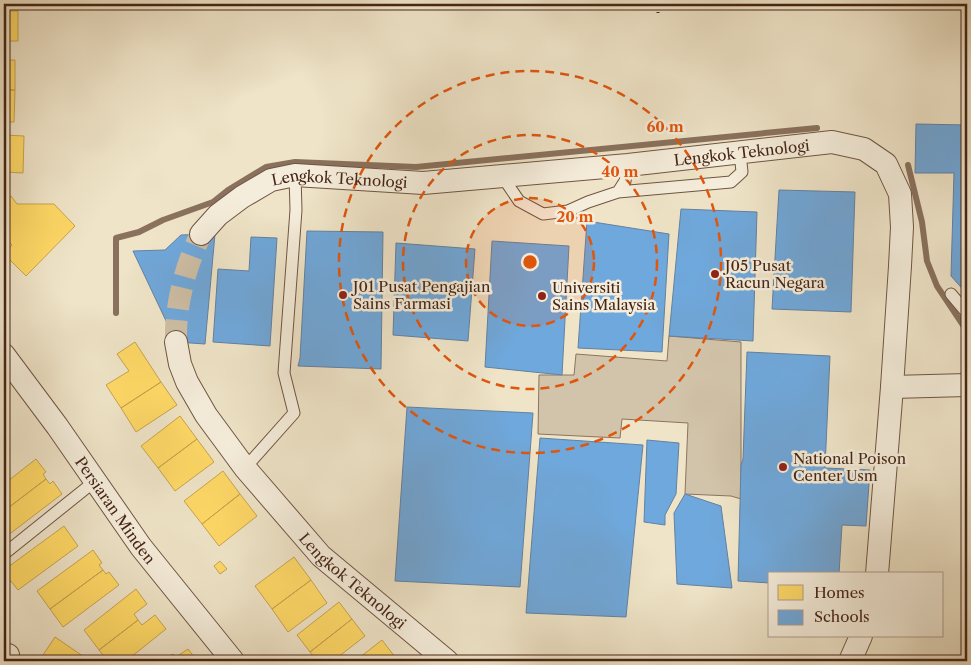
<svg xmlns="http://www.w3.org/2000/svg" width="971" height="665" viewBox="0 0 971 665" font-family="'Libre Caslon Text',serif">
  <rect width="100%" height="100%" fill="#efe4c8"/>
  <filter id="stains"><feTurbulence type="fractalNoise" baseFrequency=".004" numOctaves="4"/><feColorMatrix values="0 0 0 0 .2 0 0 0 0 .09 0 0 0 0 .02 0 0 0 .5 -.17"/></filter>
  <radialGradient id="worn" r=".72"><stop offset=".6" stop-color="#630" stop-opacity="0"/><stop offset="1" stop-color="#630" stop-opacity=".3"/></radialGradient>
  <path fill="#d2c4aa" stroke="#8c7460" d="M669 336 741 342V499L731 496 685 494 688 423 622 419 620 438 538 434 539 375H574L576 354 667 361Z"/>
  <path fill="#ffd966" stroke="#c8a34e" d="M4 11H18V41H4Z
    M4 60H15V90H4Z
    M4 90H15L14 122H4Z
    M4 135 24 136 23 173 4 172Z
    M11 196 17 204H54L75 226 26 276 4 254 12 245 4 237V201Z
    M135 342 161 382 121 408 106 385 129 371 117 354Z
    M161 382 177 405 136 432 121 408Z
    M180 416 197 439 158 468 141 446Z
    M197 439 214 462 175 491 158 468Z
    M36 459 46 472 43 474 46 479 4 511V484Z
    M223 471 240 494 202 524 184 501Z
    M46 479 50 484 53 481 62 494 7 536 4 532V511Z
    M240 494 257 516 219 546 202 524Z
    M64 526 78 546 18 590 11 581 7 584 4 579V570Z
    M93 550 102 563 99 565 103 570 50 609 37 591Z
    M294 557 311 580 272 609 255 586Z
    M220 561 227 569 220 574 214 566Z
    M103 570 106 574 109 572 119 585 63 627 50 609Z
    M311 580 327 603 288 632 272 609Z
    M136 589 147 604 134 614 138 620 99 650 84 630Z
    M339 602 352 619 310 652 297 635Z
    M155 615 166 629 126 661H108L99 650 138 620 142 625Z
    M352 619 365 636 333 661H317L310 652Z
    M55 637 90 661H52L43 655Z
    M382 640 395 657 390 661H355Z
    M188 649 197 661H162L173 654 176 657Z"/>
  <path fill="#6fa8dc" stroke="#6381a1" d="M916 124 967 125V294L951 276 954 173H915Z
    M779 190 855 192 851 312 772 309Z
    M681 209 757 212 753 341 669 336Z
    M587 221 669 234 662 352 578 348Z
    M307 231 383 232 381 369 298 366 300 358Z
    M215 234 205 344 176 342 133 251 165 250 181 235Z
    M251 237 277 238 270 346 213 342 218 269 249 271Z
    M492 241 569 246 562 375 485 367Z
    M396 243 475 249 468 341 393 335Z
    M747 352 830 356 825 468 870 470 866 526 842 525 839 574H770V583L738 581 741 465 743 459Z
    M407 407 533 413 520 587 395 581Z
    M540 438 643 445 626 617 526 613Z
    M647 440 679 443 676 494 665 515V525L644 522Z
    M685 494 721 506 732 588 677 584 674 513Z"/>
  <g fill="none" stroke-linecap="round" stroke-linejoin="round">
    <path stroke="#89715d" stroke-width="6" d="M908 165 922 222 927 261 937 286 967 331
      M116 313V238L139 232 163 220 213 202 228 190 266 167 295 162 416 167 817 128"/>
    <path stroke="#cdbea5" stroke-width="22" stroke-dasharray="22 11" stroke-linecap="butt" d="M176 342C175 306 185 267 201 234"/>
    <g stroke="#705543" stroke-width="13">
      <path id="service" d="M502 176 519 201 543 214 568 211 588 202 618 192 625 181 628 165
        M618 192 731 182 742 172 740 153
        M951 294 967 313
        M245 468 294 413 284 373 296 210 295 175
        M4 554 95 481"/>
    </g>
    <g stroke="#705543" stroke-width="24">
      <g id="minor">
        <path id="s1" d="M201 234 218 215 242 197 271 180 295 175 423 183 628 165 832 142 864 149 886 164 900 194 902 227 900 266 892 387 877 574"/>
        <path id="s2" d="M176 342 180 364 187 382 206 415 245 468 321 556 447 661"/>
        <path id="s3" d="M4 355 57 426 141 547 233 661"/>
        <path d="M892 387 967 385"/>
        <path d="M4 661 8 655"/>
        <path d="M850 661 861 636"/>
      </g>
    </g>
    <path stroke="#462517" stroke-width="3" stroke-dasharray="1 2.5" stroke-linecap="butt" d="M658 13V4"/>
    <use href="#service" stroke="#f5eddb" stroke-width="11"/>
    <use href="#minor" stroke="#f5eddb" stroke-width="22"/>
  </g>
  <circle cx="530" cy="262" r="64" fill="#e0560d" fill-opacity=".12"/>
  <g fill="none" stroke="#e0560d" stroke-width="2.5" stroke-dasharray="9 6">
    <circle cx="530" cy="262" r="64"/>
    <circle cx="530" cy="262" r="127"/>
    <circle cx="530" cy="262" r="191"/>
  </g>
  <g fill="#8f2418" stroke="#f5eddb" stroke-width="2">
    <circle cx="715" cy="274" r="5"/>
    <circle cx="343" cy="295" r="5"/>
    <circle cx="542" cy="296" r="5"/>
    <circle cx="783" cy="467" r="5"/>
  </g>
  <g text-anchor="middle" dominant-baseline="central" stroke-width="5" stroke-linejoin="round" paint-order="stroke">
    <g font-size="15" fill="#462517" stroke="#f5eddb">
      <text stroke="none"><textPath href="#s1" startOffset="562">Lengkok Teknologi</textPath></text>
      <text stroke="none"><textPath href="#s1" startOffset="158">Lengkok Teknologi</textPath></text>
      <text stroke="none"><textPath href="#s3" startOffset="191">Persiaran Minden</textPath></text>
      <text stroke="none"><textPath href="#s2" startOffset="302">Lengkok Teknologi</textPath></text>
    </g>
    <g font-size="15" fill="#462517" stroke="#f5eddb" text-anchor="start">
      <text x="725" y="265">J05 Pusat<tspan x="725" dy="17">Racun Negara</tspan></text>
      <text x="353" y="286">J01 Pusat Pengajian<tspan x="353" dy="17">Sains Farmasi</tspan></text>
      <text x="552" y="287">Universiti<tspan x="552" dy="17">Sains Malaysia</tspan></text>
      <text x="793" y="458">National Poison<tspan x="793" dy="17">Center Usm</tspan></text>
    </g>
  </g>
  <circle cx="530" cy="262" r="8" fill="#e0560d" stroke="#f5eddb" stroke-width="2.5"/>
  <g font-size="15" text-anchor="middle" font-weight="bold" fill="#e0560d" stroke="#f5eddb" stroke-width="5" stroke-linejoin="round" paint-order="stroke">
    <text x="665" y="132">60 m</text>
    <text x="620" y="177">40 m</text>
    <text x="575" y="222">20 m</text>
  </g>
  <rect width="971" height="665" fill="none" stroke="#efe4c8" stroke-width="20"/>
  <rect x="5" y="5" width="961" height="655" fill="none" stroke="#462517" stroke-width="2.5"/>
  <rect x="10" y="10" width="951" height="645" fill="none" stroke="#462517"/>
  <rect x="768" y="572" width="175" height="65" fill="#f5eddb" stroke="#af9d8d"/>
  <rect x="778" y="585" width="25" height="15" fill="#ffd966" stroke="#af9d8d"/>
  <text x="814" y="598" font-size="15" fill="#462517">Homes</text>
  <rect x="778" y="610" width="25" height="15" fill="#6fa8dc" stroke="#af9d8d"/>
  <text x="814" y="622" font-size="15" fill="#462517">Schools</text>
  <rect width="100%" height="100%" filter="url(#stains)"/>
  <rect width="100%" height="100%" fill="url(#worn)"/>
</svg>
